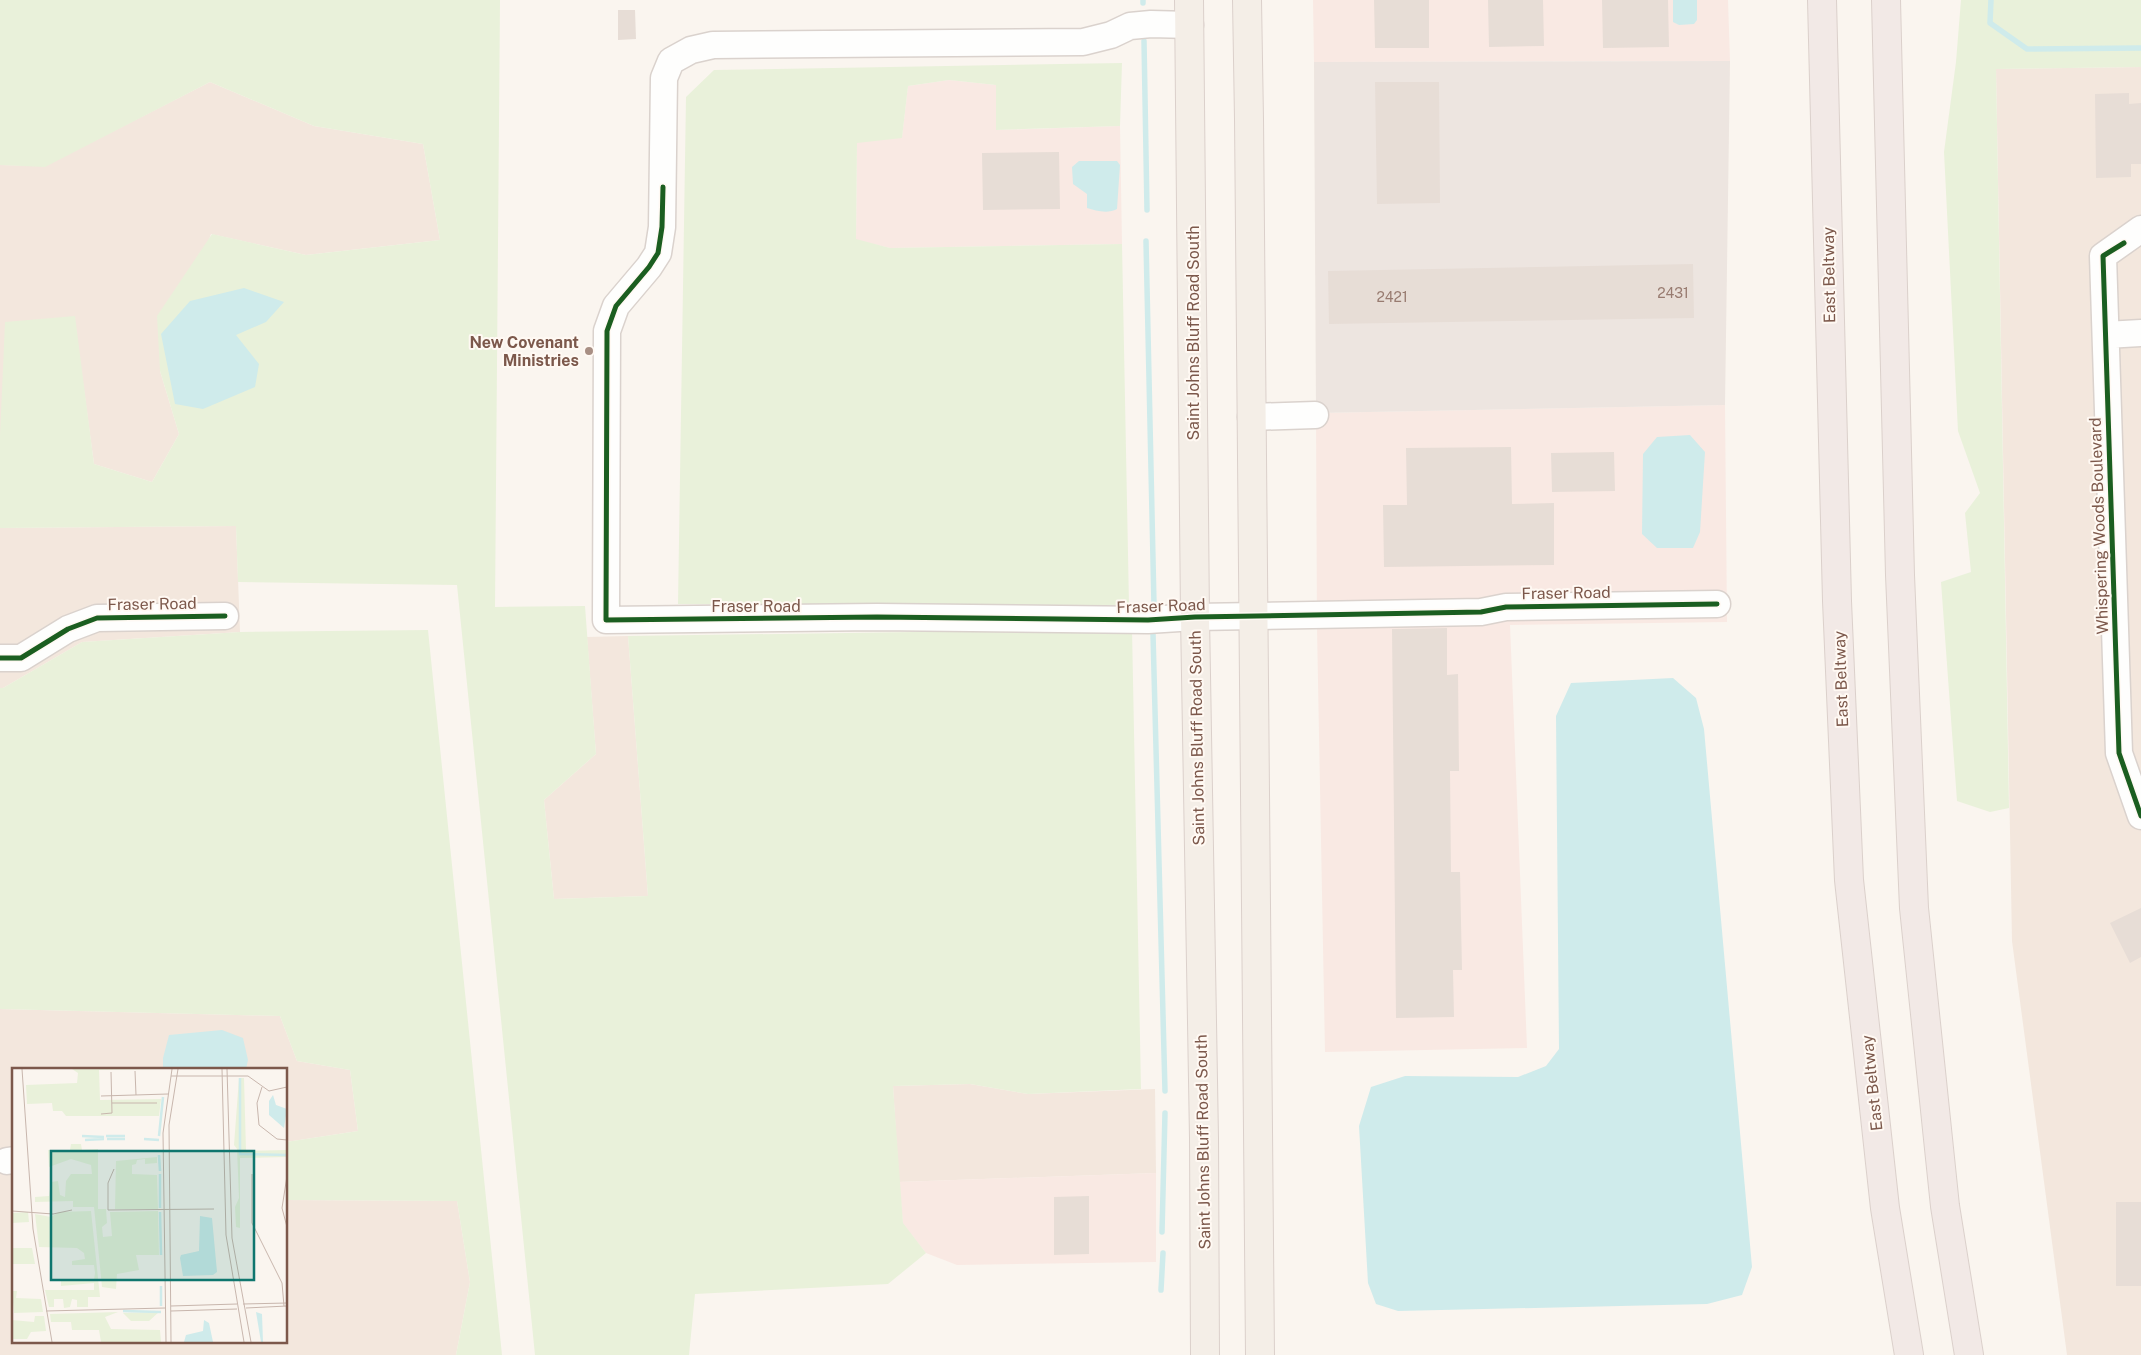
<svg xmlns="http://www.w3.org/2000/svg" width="2141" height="1355" viewBox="0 0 2141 1355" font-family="'Public Sans',sans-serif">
  <rect width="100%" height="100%" fill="#faf5ef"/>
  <path fill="#f3e7dd" d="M2141 67V1355H2067L2012 941 1996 69Z
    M210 82 314 126 423 144 440 240 306 255 211 234 160 371 179 434 152 482 94 464 74 316 0 436V165L45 166Z
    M236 526 240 632 82 642 3 688H0V528Z
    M628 636 648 896 554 899 544 800 596 754 587 637Z
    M0 1009 280 1016 297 1061 350 1070 358 1131 286 1142V1069H14V1341H286V1200L457 1201 470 1282 456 1355H0Z
    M970 1084 1028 1094 1155 1089 1156 1173 899 1182 893 1086Z"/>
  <path fill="#f9e9e3" d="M1313 0H1728L1730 61 1314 62Z
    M949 80 996 85 997 130 1120 126 1122 244 890 248 856 240 857 142 902 137 908 86Z
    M1725 405 1727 622 1510 625 1527 1048 1325 1052 1317 628 1316 413Z
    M1156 1173V1262L957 1265 926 1253 903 1224 899 1182Z"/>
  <path fill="#ede5e0" d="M1730 61 1725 405 1316 413 1314 62Z"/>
  <path fill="#e9f1da" d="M0 0H500L495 607 585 606 596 754 544 800 554 899 648 896 628 636 1132 629 1141 1089 1028 1094 970 1084 893 1086 903 1223 926 1253 888 1284 695 1294 689 1355H535L457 585 238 582 236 526 0 528V436L5 322 75 316 94 464 152 482 179 434 160 371 157 316 212 234 306 255 440 240 423 144 314 126 210 82 45 167 0 165Z
    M1961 0H2141V67L1996 69 2009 808 1990 812 1957 801 1941 582 1971 572 1965 513 1980 493 1958 431 1944 152 1956 62Z
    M1122 63 1120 126 996 130V85L949 80 908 86 902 138 857 143 856 239 890 248 1122 244 1129 605 678 604 686 97 714 70Z
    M428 630 502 1355H456L470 1282 457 1201 286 1200V1142L358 1131 350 1070 297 1061 280 1016 0 1009V688H3L82 642 240 632Z"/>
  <path fill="#cfebeb" d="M1673 0H1697V20L1694 24 1679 25 1673 22Z
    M1079 161H1117L1120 165 1117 209C1108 214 1096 211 1087 208V194L1073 184 1072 167Z
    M244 288 284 302 266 322 236 335 259 364 255 387 203 409 175 404 161 334 190 301Z
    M1690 435 1705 452 1700 532 1693 548H1657L1642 534 1643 454 1657 437Z
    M1673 678 1696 698 1704 729 1752 1267 1742 1295 1707 1304 1398 1311 1376 1304 1368 1283 1359 1126 1371 1087 1405 1076 1518 1077 1546 1066 1559 1049 1556 716 1571 683Z
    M222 1030 243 1038 248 1060 246 1069H163V1058L169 1035Z"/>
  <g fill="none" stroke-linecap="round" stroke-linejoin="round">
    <path stroke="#cfebeb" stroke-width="5.5" d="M1143 0V3
      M1991 0 1990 23 2027 49 2141 48
      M1144 41 1147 210
      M1146 241 1154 605
      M1153 634 1165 1091
      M1162 1232 1165 1113
      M1161 1290 1163 1253"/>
  </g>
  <path fill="#e7ddd6" d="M1374 0H1429V48H1375Z
    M1488 0H1543L1544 46 1489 47Z
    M1602 0H1668L1669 47 1603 48Z
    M618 10H635L636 39 618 40Z
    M1375 82H1439L1440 203 1377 204Z
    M2129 93V104L2141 103V164H2131V177L2096 178 2095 94Z
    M1059 152 1060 209 983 210 982 153Z
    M1693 264 1694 318 1329 324 1328 271Z
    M1511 447 1512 504 1554 503V565L1384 567 1383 505H1407L1406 448Z
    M1614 452 1615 491 1552 492 1551 453Z
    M1447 628V675L1458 674 1459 771H1450L1451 872H1460L1462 970H1453L1454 1017 1396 1018 1392 629Z
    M2141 908V957L2130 963 2110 923Z
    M1089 1196V1254L1054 1255V1197Z
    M2116 1202H2141V1286H2116Z"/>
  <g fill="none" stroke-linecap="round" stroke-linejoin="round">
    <g stroke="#dad2cd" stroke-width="29">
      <path id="minor" d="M1190 25 1151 24 1130 26 1111 35 1083 42 713 45 691 50 671 61 664 78 662 227 658 253 649 267 616 306 607 331 606 620 877 617 1148 620 1195 617 1481 612 1506 607 1717 604
        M2141 229 2103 256 2119 753 2141 816
        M2106 335 2141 333
        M1251 417 1315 415
        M0 658H21L68 629 97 618 225 616
        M7 1161 14 1160"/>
    </g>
    <g stroke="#dbd0cb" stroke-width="30">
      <path id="major" d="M1189 0 1195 617 1204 1138 1205 1355
        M1247 0 1249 119 1260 1355"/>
    </g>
    <g stroke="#dbd0cb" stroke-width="30">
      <path id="highway" d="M1822 0 1837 601 1849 880 1885 1208 1909 1355
        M1886 0 1900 575 1914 908 1945 1206 1969 1355"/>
    </g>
    <use href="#minor" stroke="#fefefd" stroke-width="26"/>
    <use href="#major" stroke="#f4eee7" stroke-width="28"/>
    <use href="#highway" stroke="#f2e9e6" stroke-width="28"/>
    <g stroke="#fff9f3" stroke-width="8">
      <path id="cycleway" d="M663 187 662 227 658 253 649 267 616 306 607 331 606 620 877 617 1148 620 1195 617 1481 612 1506 607 1717 604
        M2124 243 2103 256 2119 753 2141 816
        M0 658H21L68 629 97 618 225 616"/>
    </g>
    <use href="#cycleway" stroke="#1b5e20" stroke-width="5"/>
  </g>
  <circle fill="#a88f84" stroke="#fff9f3" stroke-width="2" cx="589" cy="351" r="5"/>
  <g text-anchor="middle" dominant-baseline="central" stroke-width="4" stroke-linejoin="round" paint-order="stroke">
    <g font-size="14" fill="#987b70">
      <text x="1673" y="293">2431</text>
      <text x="1392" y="297">2421</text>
    </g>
    <g font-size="16" fill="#7c584b" stroke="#fff9f3">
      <text transform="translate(1829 275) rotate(-91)">East Beltway</text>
      <text transform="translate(1193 333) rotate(-90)">Saint Johns Bluff Road South</text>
      <text transform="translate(2099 526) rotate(-92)">Whispering Woods Boulevard</text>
      <text transform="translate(1566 593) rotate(-1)">Fraser Road</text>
      <text transform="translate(152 604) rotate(-1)">Fraser Road</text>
      <text x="756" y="606">Fraser Road</text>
      <text transform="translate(1161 606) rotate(-2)">Fraser Road</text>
      <text transform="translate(1841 679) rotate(-92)">East Beltway</text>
      <text transform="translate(1197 738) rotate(-91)">Saint Johns Bluff Road South</text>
      <text transform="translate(1872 1083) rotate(-96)">East Beltway</text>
      <text transform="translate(1203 1142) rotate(-91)">Saint Johns Bluff Road South</text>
    </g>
    <g font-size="16" font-weight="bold" fill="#7c584b" stroke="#fff9f3" text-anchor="end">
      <text x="579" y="342">New Covenant<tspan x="579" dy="18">Ministries</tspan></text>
    </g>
  </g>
  <g transform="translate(12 1068)">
    <rect width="275" height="275" fill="#faf5ef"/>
    <path d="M60 1H154L87 2 88 32 149 31 147 48H54L50 43H41L40 35 15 36 14 17 65 15 66 5ZM227 10H232L234 83 275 82V89L228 90V160L224 159 223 139 227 130 225 81 222 77ZM59 76H69L70 82 86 81V141H94L95 155 90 159 91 169 100 168 98 144 146 143 147 187H124L127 202 105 206 104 221 90 219 82 139H61V133L23 134V129L37 128 39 114 46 113 48 127 53 129 54 113 59 106H80L79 97 59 91 37 99 36 82H58ZM145 89V95L133 96V91L125 92 124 96 120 97V106L145 107 146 141H103L104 93ZM79 143 88 229H76V239H65V232L60 231 58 239 52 240 51 231H42V239H37L33 222H82V215L49 218V213L82 212 83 205 82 197H60V193L73 191 72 185 65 180 27 179 23 146 39 149 47 144ZM16 144 17 154 0 155V145ZM0 180H20L23 196H0ZM0 223H5L4 230 29 231 31 244 2 245ZM106 244 93 249 99 261 148 262 149 274H89L87 262H60L59 254H39L38 246ZM147 244 137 253H119L111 245ZM23 248H32L34 263 19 264 15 271H0V252L22 254Z" fill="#e9f1da"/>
    <path d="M261 27 264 37 275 41 272 60 257 47V33ZM188 148 200 150 205 204 201 207 171 208 168 190 169 187 187 183ZM244 244 250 246 251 274H249ZM192 252 197 255 201 274H172L174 267 191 263Z" fill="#cfebeb"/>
    <path fill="none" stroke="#cfebeb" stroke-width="2.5" d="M228 10V86L275 87M70 68 92 69M94 68H113M147 68 151 29M95 71H113M132 71 147 72M73 72 92 71M147 87 148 103M148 106V140M148 144 149 187M149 218V238M111 243 149 244"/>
    <path fill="none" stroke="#c8b6ad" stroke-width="1" d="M10 1 21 161 40 274M210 1 214 167 232 274M215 1 220 170 239 274M123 3 124 27M159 8H236L257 23 275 19M250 19 245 35 247 57 265 71 275 72M89 28 156 26M100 35H145M89 46 100 45 99 4M102 101 96 115V142L202 141M240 106V155L270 215 272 238M275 108 270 140 275 159M0 143 41 146 60 142M231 236 275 235M159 238 225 236M234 240 275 238M34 243 153 240M159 243 225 241M154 274 151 65 160 1M159 274 157 57 166 1"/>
    <path fill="#0f766e" fill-opacity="0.15" stroke="#0f766e" stroke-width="2.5" d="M39 83H242V212H39Z"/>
    <rect width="275" height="275" fill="none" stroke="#7c584b" stroke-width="2.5"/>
  </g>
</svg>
